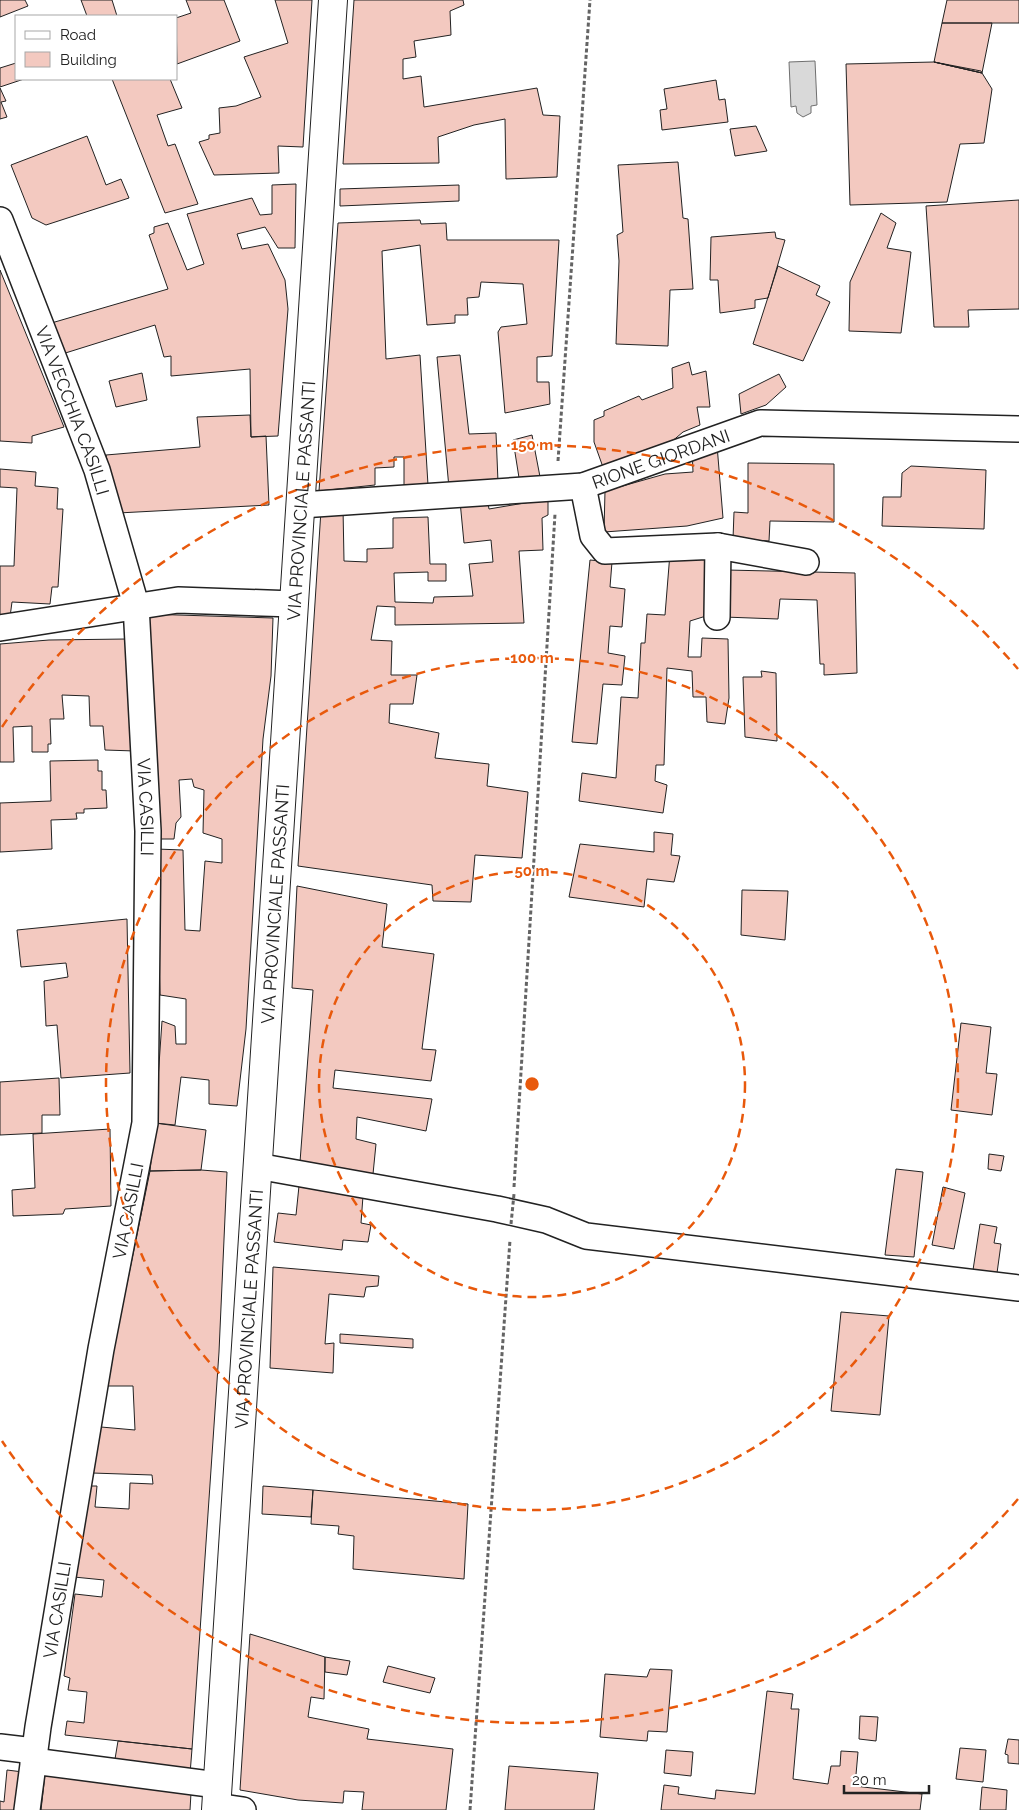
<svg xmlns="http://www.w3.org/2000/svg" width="1019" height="1810" viewBox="0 0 1019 1810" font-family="Raleway,sans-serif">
  <rect width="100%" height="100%" fill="#fff"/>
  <path fill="#d9d9d9" stroke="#6f6f6f" d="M815 61 817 105 811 106V113L803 117 797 113 796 106 791 107 789 62Z"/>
  <path fill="#f3c9c0" stroke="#222" d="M0 0H25L28 6 0 17Z
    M81 0H112L117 16H87Z
    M186 0H224L240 41 177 64 176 18 191 13Z
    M275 0H312L303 147 278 146 279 173 214 175 199 142 209 139V135L220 133 219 108 236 106 261 97 244 57 288 43Z
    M354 0H463L464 5 450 11 451 35 414 41 416 57 403 59V79L421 76 424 107 537 88 543 115 560 116 557 177 506 179 505 119 474 125 438 137 439 163 343 164Z
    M947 0H1019V23H942Z
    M942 23H992L982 73 934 62Z
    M934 62 981 71 982 73Z
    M934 62 982 73 992 89 984 143 960 144 947 202 850 205 846 64Z
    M16 63V79H24L0 87V68Z
    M112 79H170L182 108 157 115 168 146 175 144 198 204 165 213Z
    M716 80 719 100 725 99 728 122 662 130 660 110 667 109 664 89Z
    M0 88 6 101 1 102 7 117 0 119Z
    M756 126 767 151 735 156 730 129Z
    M87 136 106 185 121 179 129 198 46 225 32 218 11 165Z
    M678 162 683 218 688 219 693 289 670 290 668 346 616 344 619 261 617 235 623 232 618 165Z
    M296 184 295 248H278L265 227 237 234 242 249 268 244 285 280 288 309 278 436 251 437 250 369 171 376V356L164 357 155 325 59 355 48 324 168 289 149 235 154 233V227L168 223 187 270 204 264 187 214 252 198 260 215 272 214V185Z
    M459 185V201L340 206V189Z
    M1019 200V309L968 310 969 327H934L926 206Z
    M881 213 896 223 887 248 911 252 901 333 849 331 850 282Z
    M420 220 421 224 446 223 447 240H559L552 356 537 357V382H549L550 404 505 413 498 332 501 327 527 324 523 284 481 282 479 297 467 298 468 315H455V323L427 325 420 245 382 251 386 359 420 355 428 485 404 487V457H394V467L375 468V485L319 491 338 223Z
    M775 232 776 238 785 240 768 298 755 300V308L720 313 718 280H710L711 237Z
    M778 266 820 286 816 295 830 302 803 361 753 344Z
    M0 270 64 427 32 436V443L0 441Z
    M460 355 469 434 496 433 498 482 449 488 437 357Z
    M689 362 692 375 706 371 710 407H697L700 425 683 432 657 454 604 470 594 442V420L604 416V411L639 396 642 400 673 388 672 368Z
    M142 373 147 400 116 407 109 381Z
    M779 374 786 387 766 405 741 414 739 394Z
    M250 415 251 437 266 436 269 505 118 513 106 455 200 447 197 417Z
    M532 435 541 482 520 484 513 440Z
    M717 445 723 518 687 526 604 532 605 491 665 474 693 472 692 448Z
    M748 463 834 464V522L770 521 769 541 733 539 734 512 748 513Z
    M911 466 986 470 984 529 882 526 883 497H901L902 473Z
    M0 469 36 472 35 486 58 488 57 509H63L58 587H52L50 604 12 602 10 617 0 616V566H14L17 488 0 487Z
    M487 498 489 509 548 499V515L542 518 543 550 519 551 524 623 395 625V607L377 606 371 640 392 641 391 675H417L413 704H390L389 723 439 733 435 758 489 764 487 786 528 792 522 858 475 855 471 902 433 901 432 885 298 866 321 510 343 508 344 561 367 562V549L393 548V518L428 517 430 564H446V581H428V572L394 573 395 602 433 603 434 597 473 596 469 564 493 562 491 540 464 543 460 501Z
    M670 553 710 554 706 616 690 621 688 657H701L702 638 728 639 729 698 725 724 707 722 706 697H693L692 671 667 668 664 765H656L655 781 667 785 663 813 579 801 582 773 616 778 621 697 638 698 641 643H645L647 614 665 615Z
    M590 560 612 562 610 587 625 589 622 627 610 626 608 653 625 656 622 685 603 684 597 744 572 742Z
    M727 570 855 573 857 673 824 675V664H820L817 600 780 599 778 619 724 617Z
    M146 614 273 618 271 676 263 739 246 1029 237 1106 209 1104V1080L181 1077 175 1125 155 1123 162 1021 175 1026 176 1044H186V999L160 995 156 849 183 850 185 930 200 931 205 861 222 863V839L203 833 204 790 194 787 192 779 179 780 181 817 176 823 174 839H155Z
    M126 639 135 751 105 750 103 726H90L89 696 62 695 64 719H50L51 744H48V752H32V726L13 727 14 762H0V644L49 640Z
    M761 671 776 673 777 741 745 737 743 677H762Z
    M98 760V771H102V790H106L107 808 84 809V813H76L77 819 51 820 52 849 0 852V803L51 801 50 761Z
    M654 832 673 834 671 855 680 856 674 882 647 879 644 907 569 897 580 844 654 852Z
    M297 886 387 904 382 947 434 954 422 1049 436 1050 431 1081 335 1070 333 1088 432 1099 426 1131 357 1117 356 1139 376 1144 373 1174 300 1162 313 990 292 988Z
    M742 890 788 891 785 940 741 935Z
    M127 919 130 1073 61 1078 57 1025 46 1026 44 981 68 977 66 963 21 967 17 930Z
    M961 1023 991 1027 986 1073 997 1074 992 1115 951 1110Z
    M59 1078 60 1115H42V1133L0 1135V1082Z
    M155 1123 206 1130 201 1170 150 1171Z
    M110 1129 111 1206 65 1209 63 1214 13 1216 12 1190 35 1188 33 1134Z
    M989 1154 1004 1156 1001 1171 988 1169Z
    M896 1169 923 1172 914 1257 885 1255Z
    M201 1170 227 1172 219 1352 192 1749 65 1735 67 1721 84 1723 87 1692 68 1690 70 1678 64 1676 75 1594 102 1597 104 1580 74 1577 87 1486H97L95 1507 129 1509 130 1483 153 1484 152 1475 92 1473 101 1427 135 1430 133 1386H106L150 1171Z
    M299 1186 363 1196 361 1223 371 1225 368 1242 343 1240 342 1250 274 1242 278 1213 296 1215Z
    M943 1187 965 1193 954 1249 932 1245Z
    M980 1224 997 1227 994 1243 1001 1244 997 1273 973 1270Z
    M273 1267 379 1276 378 1286 366 1287 364 1297 329 1294 325 1344 334 1343 333 1373 270 1368Z
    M841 1312 889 1316 880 1415 831 1411Z
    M340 1334 413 1339V1348L340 1343Z
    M263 1486 313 1490 311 1517 262 1514Z
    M313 1490 468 1504 464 1579 353 1569 354 1536 338 1534 339 1526 311 1524Z
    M250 1634 325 1657 324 1699 311 1697 308 1717 369 1729 367 1739 453 1749 446 1810H362L364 1792 344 1791 343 1803 298 1800 240 1790Z
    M325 1657 350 1661 347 1675 325 1672Z
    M388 1666 435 1678 430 1693 383 1682Z
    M650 1669 672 1670 667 1732 648 1731 647 1741 600 1737 605 1674 647 1677Z
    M767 1691 793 1694 791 1709H799L793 1779 828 1784 831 1766H840L841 1751 858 1752 855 1786 922 1794 920 1810H661L664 1785 679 1787 678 1794 715 1799 716 1790 755 1794Z
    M860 1716 878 1717 876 1741 859 1739Z
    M1008 1739 1019 1740V1764L1008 1763V1755L1005 1754Z
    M118 1741 192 1749 190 1774 114 1765Z
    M960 1748 986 1750 983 1782 956 1779Z
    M666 1750 693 1752 691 1776 664 1773Z
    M509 1766 598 1773 594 1810H505Z
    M7 1770 23 1772 19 1810H0V1801L4 1802Z
    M45 1774 191 1793 190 1810H41Z
    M982 1787 1007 1790 1006 1810H980Z"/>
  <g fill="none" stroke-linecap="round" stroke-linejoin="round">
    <g stroke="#222" stroke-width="28">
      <g id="street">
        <path id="s1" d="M0 220 97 470 136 605 148 831 145 1123 101 1349 38 1727 27 1810"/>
        <path d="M583 486 593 536 605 551 718 546 717 617"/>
        <path id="s2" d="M301 505 583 486 760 423 1019 429"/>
        <path d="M718 546 806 562"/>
        <path d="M0 628 178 600 294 604"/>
        <path d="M257 1166 497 1209 546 1220 586 1236 1019 1288"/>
        <path d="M0 1747 34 1751"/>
        <path d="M33 1761 217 1785"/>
        <path d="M216 1806 243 1810"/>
      </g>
    </g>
    <g stroke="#222" stroke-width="30">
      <g id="secondary">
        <path id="s3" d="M216 1810 333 0"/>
      </g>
    </g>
    <path stroke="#646464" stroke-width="3" stroke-dasharray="4 2.5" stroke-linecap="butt" d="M558 461 590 0
      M514 1187 555 514
      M470 1810 510 1240"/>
    <use href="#street" stroke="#fff" stroke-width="25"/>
    <use href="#secondary" stroke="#fff" stroke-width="28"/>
    <path stroke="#646464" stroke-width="3" stroke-dasharray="4 2.5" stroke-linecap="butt" d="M511 1224 514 1194"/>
  </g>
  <g fill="none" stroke="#e8590c" stroke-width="2.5" stroke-dasharray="9 6">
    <circle cx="532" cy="1084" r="213"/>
    <circle cx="532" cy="1084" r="426"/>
    <path d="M1018 1499A639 639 0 0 1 2 1441M2 727A639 639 0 0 1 1018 669"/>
  </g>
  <g text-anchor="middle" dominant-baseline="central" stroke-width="4" stroke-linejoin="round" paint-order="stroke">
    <g font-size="18" fill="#222" stroke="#fff">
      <text stroke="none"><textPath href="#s1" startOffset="204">VIA VECCHIA CASILLI</textPath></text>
      <text stroke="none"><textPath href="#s2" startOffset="365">RIONE GIORDANI</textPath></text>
      <text stroke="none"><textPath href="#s3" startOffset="1312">VIA PROVINCIALE PASSANTI</textPath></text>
      <text stroke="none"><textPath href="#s1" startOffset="611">VIA CASILLI</textPath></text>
      <text stroke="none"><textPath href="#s3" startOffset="908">VIA PROVINCIALE PASSANTI</textPath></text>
      <text transform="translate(128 1211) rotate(-79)">VIA CASILLI</text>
      <text stroke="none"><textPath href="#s3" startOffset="502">VIA PROVINCIALE PASSANTI</textPath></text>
      <text transform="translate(57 1610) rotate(-81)">VIA CASILLI</text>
    </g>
  </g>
  <circle cx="532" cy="1084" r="8" fill="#e8590c" stroke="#fff" stroke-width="2.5"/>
  <g font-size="15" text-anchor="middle" font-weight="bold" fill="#e8590c" stroke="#fff" stroke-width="4" stroke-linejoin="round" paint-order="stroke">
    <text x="532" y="450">150 m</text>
    <text x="532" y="663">100 m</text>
    <text x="532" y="876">50 m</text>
  </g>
  <rect x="15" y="15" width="162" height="65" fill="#ffffff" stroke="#a7a7a7"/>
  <rect x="25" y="31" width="25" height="8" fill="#ffffff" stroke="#a7a7a7"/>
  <text x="60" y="40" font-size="15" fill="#222222">Road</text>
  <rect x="25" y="52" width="25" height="15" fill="#f3c9c0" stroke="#a7a7a7"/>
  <text x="60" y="65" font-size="15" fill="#222222">Building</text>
  <path d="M844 1785v8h85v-8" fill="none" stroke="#222222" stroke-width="2.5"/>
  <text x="852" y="1785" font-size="15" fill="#222222" stroke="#ffffff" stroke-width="4" paint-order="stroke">20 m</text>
</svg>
